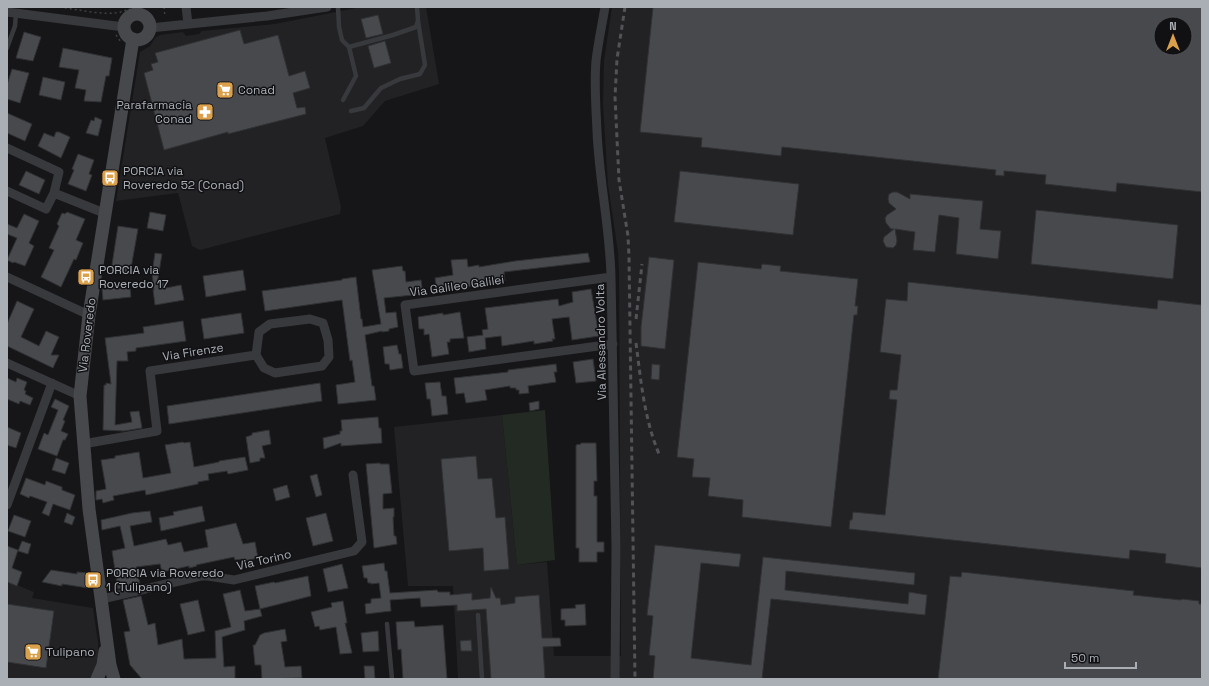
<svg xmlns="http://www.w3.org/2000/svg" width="1209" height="686" viewBox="0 0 1209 686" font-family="'Space Grotesk',sans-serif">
  <rect width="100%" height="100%" fill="#161618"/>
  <path fill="#222225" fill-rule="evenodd" d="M361 7H426L439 84 385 101 363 126 325 138 341 207 340 214 200 250 192 246 178 193 116 201 140 52 150 46 155 38 160 35 183 32 186 36 199 34 202 31 275 24Z
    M612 7H1202V679H458L453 586H408L394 427 502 415 517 565 547 562 554 656H621L619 272 618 252 608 185 603 104 604 61ZM1161 24H1185V48H1161Z
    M7 581 34 592 32 598 93 608 98 642V663L92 677 89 679H7Z"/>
  <path fill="#232a23" d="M545 410 555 560 517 565 502 415Z"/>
  <path fill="#48494d" stroke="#303133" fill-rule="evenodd" d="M653 7H1202V192L1117 183 1116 192 1045 184 1046 175 1004 171V176L995 175 996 170 782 147 781 156 701 147 702 138 640 132ZM1161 24H1185V48H1161Z
    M378 15 383 34 366 38 361 19Z
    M240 30 244 44 278 35 289 76 305 71 310 88 293 93 297 108 305 107 306 114 228 134V132L164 150 144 73 153 70 151 64 158 62 155 53Z
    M24 32 41 37 33 61 16 58Z
    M385 41 391 63 374 68 368 46Z
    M63 48 112 58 109 76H106L101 102 84 101 86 90 75 88 79 70 59 67Z
    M12 69 29 73 20 103 7 99V85Z
    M43 77 65 82 61 100 39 95Z
    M7 113 32 124 25 141 7 133Z
    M95 117 102 120 98 136 86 133 91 120 94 121Z
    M56 132H59L70 137 61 158 38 146 44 133 54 137Z
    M78 154 94 160 89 174 92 175 86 191 68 184 74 170 72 169Z
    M26 171 45 180 39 194 19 185Z
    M680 171 799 184 793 235 674 222Z
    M893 192H897L910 199V194L983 201 980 229 1001 231 998 259 956 254 959 218 939 215 935 252 913 250 915 232 895 229 897 241 896 245 893 248 886 247 883 241 884 237 894 229H891L886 223 885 218 887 215 896 209 889 203 888 199 889 194Z
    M1036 210 1178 225 1173 279 1031 264Z
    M67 212 85 219 76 240 83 243 76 260 74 259 61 287 41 277 54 250 49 248 59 226 57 224 62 213 65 214Z
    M150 212 166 215 163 231 147 228Z
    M24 214 39 221 29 243 34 246 25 266 14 262 13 263 7 260 17 238 7 234V224L17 228Z
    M118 226 138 229 130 274 111 271Z
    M155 253 162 254 157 284 165 283 166 288 181 285 184 300 155 305 153 290H154L152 273Z
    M588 253 590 262 504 272 505 281 487 283V281L471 284V286L446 290V292L437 293 435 278 453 275 451 260 467 259 468 267 479 265V267L515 261Z
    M649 257 674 260 665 349 641 346V327Z
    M698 262 761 269 762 264 781 266 780 271 858 279 855 306H858L857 315H854L831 527 742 517 743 500 708 496 710 478 692 477 694 459 677 457Z
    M402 266 403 271H405L406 282 421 280 423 294 384 298 386 313 396 312 398 327 389 329V331L382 332V331L365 335 372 386H374L376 400 338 404 336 385 355 382 352 360 350 361 342 300 265 311 262 291 342 280V279L356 277 361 319H362L363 327 381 324 372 270Z
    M243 270 246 290 206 297 203 276Z
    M908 282 1157 309 1158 300 1202 305V568L1165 563 1166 554 1130 550 1129 559 849 529 850 520H852L853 512 885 515 897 400 889 399 890 390H897L901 355 880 352 886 299 907 301Z
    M124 288H130L131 297 103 300 102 289Z
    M591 289 599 336 572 340 569 317 552 319 555 339H552L553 341 534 344V341L502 346 501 336 485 338 486 349 469 352 467 337 483 335 482 330 488 329 485 308 558 299 559 306 573 302 572 292Z
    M17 301 34 309 21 337 39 346 46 331 59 337 51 355H59L53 368 7 346V324Z
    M460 312 464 338 450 339V342H447L449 354 432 357 429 334 424 335V329H419L418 317 443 313V315Z
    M241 313 244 333 204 339 201 319Z
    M183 321 186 341 136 348V351L127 352 128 361H117L115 425 132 422 130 412 139 411 142 428 124 431 103 430 104 385H106V383L111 384 105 338 144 333 143 327Z
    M397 345 399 354H401L403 368 390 370 389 364H385L383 347Z
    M593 359 596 381 576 383 573 362Z
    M556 364 557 372H554L556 382 528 386 529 393 519 394V390H516V388H510V386L485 390 487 400 466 403 464 393 456 394 454 378 508 372V370Z
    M652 364 660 365 659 380 651 379Z
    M7 378 16 382 17 378 27 382 24 390 26 391 25 394 33 398 30 405 20 401 19 404 7 399Z
    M440 382 442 396H446L448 414 432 416 430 399H427L425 383Z
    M320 383 322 401 169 424 167 406Z
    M55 399 69 406 63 420 65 421 61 431 68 434 65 440H63L57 456 38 449 44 433 48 435 58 410 51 407Z
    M539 401V409L530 411 529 403Z
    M378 417 379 428H381L382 443 341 446V443L324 449 323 438 340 434V431H342L341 420Z
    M7 427 21 433 16 448 7 445Z
    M269 430 271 444 262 446 265 458H260V461L250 463 246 437 252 435V433Z
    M183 442 184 443 190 442 194 467 219 462V461L245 457 248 470 228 474 227 471 208 474 209 480 198 482V484L146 495 145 490 113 496 114 500 103 503 102 499 96 500V491L106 489 101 460 115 458V456L139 452 143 478 171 473 165 445Z
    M581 443H596L597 481H594V496H597V542H604V552H597V562H579V548H576V445L581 444Z
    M476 456 478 479 492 478 496 518 505 517 509 569 484 571 483 548 449 551 441 459Z
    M56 458 69 463 65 474 52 470Z
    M380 463V464H389L392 493 383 494V509L394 508V517H393L394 536H396L397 544 374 548 366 464Z
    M317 474 322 495 316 497 310 476Z
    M26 478 45 485 46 481 62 487V490L75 495 70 510 53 504 49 516 42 513 47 502 30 496 29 498 20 494Z
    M287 485 290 497 276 501 273 489Z
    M202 506 205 521 161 531 159 518 174 515 173 512Z
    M150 511 152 522 130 526 134 546 166 539 168 545 181 542 184 552 208 547 205 530 236 523 243 544 255 542 258 558 244 561 243 559 235 560 234 557 196 565 197 566 189 568V566L162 572 160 564 136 567 140 584 118 589 112 551 125 548 120 526 102 530 101 520 132 513Z
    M67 513 75 517 72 525 64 522Z
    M326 513 333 541 313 546 306 518Z
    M14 515 31 521 25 537 8 531Z
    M22 541 31 544 28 554 18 551Z
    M655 545 741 554 739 567 701 563 691 658 751 665 763 557 915 573 914 585 786 571 785 590 908 604 909 592 927 595 925 615 771 599 762 679H653L655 656 649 655 653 616 647 615Z
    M7 546 18 550 12 568 22 572 17 586 7 582Z
    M384 563 385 571H387L390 593 437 590 438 592H450V595L472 593V600L490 598 491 587 496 598H500L501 605 515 603V597L539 595 542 638H560L561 646 543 647 545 679H491L486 609 457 611V605L421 607 420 598 390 600 391 611 366 614 365 604 371 603V599L381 598 379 583 371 584V583H368L367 578H364L362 566Z
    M342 564 348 588 328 592 323 569Z
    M51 570 77 574V572L89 573 88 588 62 584V586L42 582Z
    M962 572 1134 591 1133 595 1181 600 1182 599 1199 601V604H1202V679H938L950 576 961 577Z
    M308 576 311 596 260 609 255 586 274 582 275 583Z
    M240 590 245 611 260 609 262 616 244 621 245 630 222 637 224 667 235 666V679H142L130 665 124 632 130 631 123 600 141 596 148 625 155 623 158 645 182 639 184 659 216 658 215 631 231 627 223 594Z
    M198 600 205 631 188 635 180 604Z
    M343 601 347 623H345L352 653 340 654 336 627 320 630 319 626 315 627 311 612 332 607 331 603Z
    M7 604 54 611 46 668 7 662Z
    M585 604 586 625 565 626V620H561V609L576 608 575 605Z
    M414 621 415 627 443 625 447 679H403L401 649 398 650 396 622Z
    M285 629 287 641 281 642 285 667 301 666 302 678 262 679 261 665H255L253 645H255L260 635 264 633Z
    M378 631 379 651 363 652 361 633Z
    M471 640 472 651H461L460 641Z
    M364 666H374L375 679H365Z"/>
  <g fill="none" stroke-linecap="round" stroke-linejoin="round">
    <path stroke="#3e4043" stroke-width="1.5" stroke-dasharray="2 3" stroke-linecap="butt" d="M60 7C76 9 119 20 130 7
      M164 7 165 17
      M116 35 121 42"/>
    <path stroke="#38393c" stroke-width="4.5" d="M338 7 339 27 342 40 349 47 393 35 416 27 418 21 417 7
      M7 48 15 26 16 13
      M343 100 356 76 349 47
      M351 111 364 108 381 88 400 79 420 74 425 65 418 21
      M478 615 482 679
      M387 624 392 679"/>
    <path stroke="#38393c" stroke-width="9" d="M186 7 188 24
      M605 7C602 25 598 43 596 61 594 84 596 108 597 131 599 180 610 228 611 277L616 546 615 679
      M7 12 124 27
      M150 28 267 16 327 7
      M7 148 59 172 54 193 46 209 7 191
      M54 193 104 213
      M7 277 89 315
      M611 277 405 305 414 371 613 344
      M7 363 80 396
      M83 444 157 431 150 371 256 355 264 368 275 373 322 366 329 357 328 340 323 323 310 319 270 324 259 332 256 355
      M7 505 52 383
      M102 599 201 576H208L234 580 354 551 362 542 353 475"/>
    <path stroke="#46484c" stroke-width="13" d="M124 27a13 13 0 1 1 26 0a13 13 0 1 1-26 0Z
      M97 679 103 665 105 651
      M114 679 110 665 89 509 80 396 89 315 133 39"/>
    <path stroke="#515357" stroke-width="3" stroke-dasharray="5 4" stroke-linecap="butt" d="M625 7 617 59 615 97 619 180 628 236 629 257 635 679
      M636 319 642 264
      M636 343C641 381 644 418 659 454"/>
  </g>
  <defs>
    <g id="supermarket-square" transform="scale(0.9)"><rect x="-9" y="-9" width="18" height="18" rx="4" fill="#dba04b" stroke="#111113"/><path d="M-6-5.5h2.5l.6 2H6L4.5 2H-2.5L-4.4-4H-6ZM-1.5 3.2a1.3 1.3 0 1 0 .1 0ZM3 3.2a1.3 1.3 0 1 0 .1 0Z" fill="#fff"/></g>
    <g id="pharmacy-square" transform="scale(0.9)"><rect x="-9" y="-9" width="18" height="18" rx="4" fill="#dba04b" stroke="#111113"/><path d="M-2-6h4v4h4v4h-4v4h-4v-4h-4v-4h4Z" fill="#fff"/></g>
    <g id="bus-square" transform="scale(0.9)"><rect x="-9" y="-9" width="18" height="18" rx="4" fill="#dba04b" stroke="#111113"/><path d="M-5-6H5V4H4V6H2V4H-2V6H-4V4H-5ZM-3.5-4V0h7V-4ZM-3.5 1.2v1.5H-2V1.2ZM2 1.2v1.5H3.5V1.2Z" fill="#fff"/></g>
  </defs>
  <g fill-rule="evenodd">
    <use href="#supermarket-square" x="225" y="90"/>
    <use href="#pharmacy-square" x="205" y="112"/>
    <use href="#bus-square" x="110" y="178"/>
    <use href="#bus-square" x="86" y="277"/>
    <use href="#bus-square" x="93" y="580"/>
    <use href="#supermarket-square" x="33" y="652"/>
  </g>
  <g text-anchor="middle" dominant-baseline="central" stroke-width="3" stroke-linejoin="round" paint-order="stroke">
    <g font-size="12" fill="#aaafb6" stroke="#111113" text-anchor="start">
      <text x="238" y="90">Conad</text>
      <text x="192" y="105" text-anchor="end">Parafarmacia<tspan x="192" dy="14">Conad</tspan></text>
      <text x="123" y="171">PORCIA via<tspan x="123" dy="14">Roveredo 52 (Conad)</tspan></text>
      <text x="99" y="270">PORCIA via<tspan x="99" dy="14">Roveredo 17</tspan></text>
      <text x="106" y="573">PORCIA via Roveredo<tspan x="106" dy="14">1 (Tulipano)</tspan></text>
      <text x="46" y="652">Tulipano</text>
    </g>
    <g font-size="12" fill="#aaafb6" stroke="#111113">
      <text transform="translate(457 286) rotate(-8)">Via Galileo Galilei</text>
      <text transform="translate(87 335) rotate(-83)">Via Roveredo</text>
      <text transform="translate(601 342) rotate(-91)">Via Alessandro Volta</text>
      <text transform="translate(193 352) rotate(-9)">Via Firenze</text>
      <text transform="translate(264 560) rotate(-13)">Via Torino</text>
    </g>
  </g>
  <rect width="1209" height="686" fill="none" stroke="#aaafb6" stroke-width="16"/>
  <g transform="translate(1173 36)"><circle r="19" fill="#111113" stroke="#4e5054"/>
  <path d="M0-3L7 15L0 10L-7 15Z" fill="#dba04b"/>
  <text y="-6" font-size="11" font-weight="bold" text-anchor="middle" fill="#aaafb6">N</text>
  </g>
  <path d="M1065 662v6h71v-6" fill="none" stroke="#aaafb6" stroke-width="2"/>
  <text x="1071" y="662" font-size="12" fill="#aaafb6" stroke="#111113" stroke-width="3" paint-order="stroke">50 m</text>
</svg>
